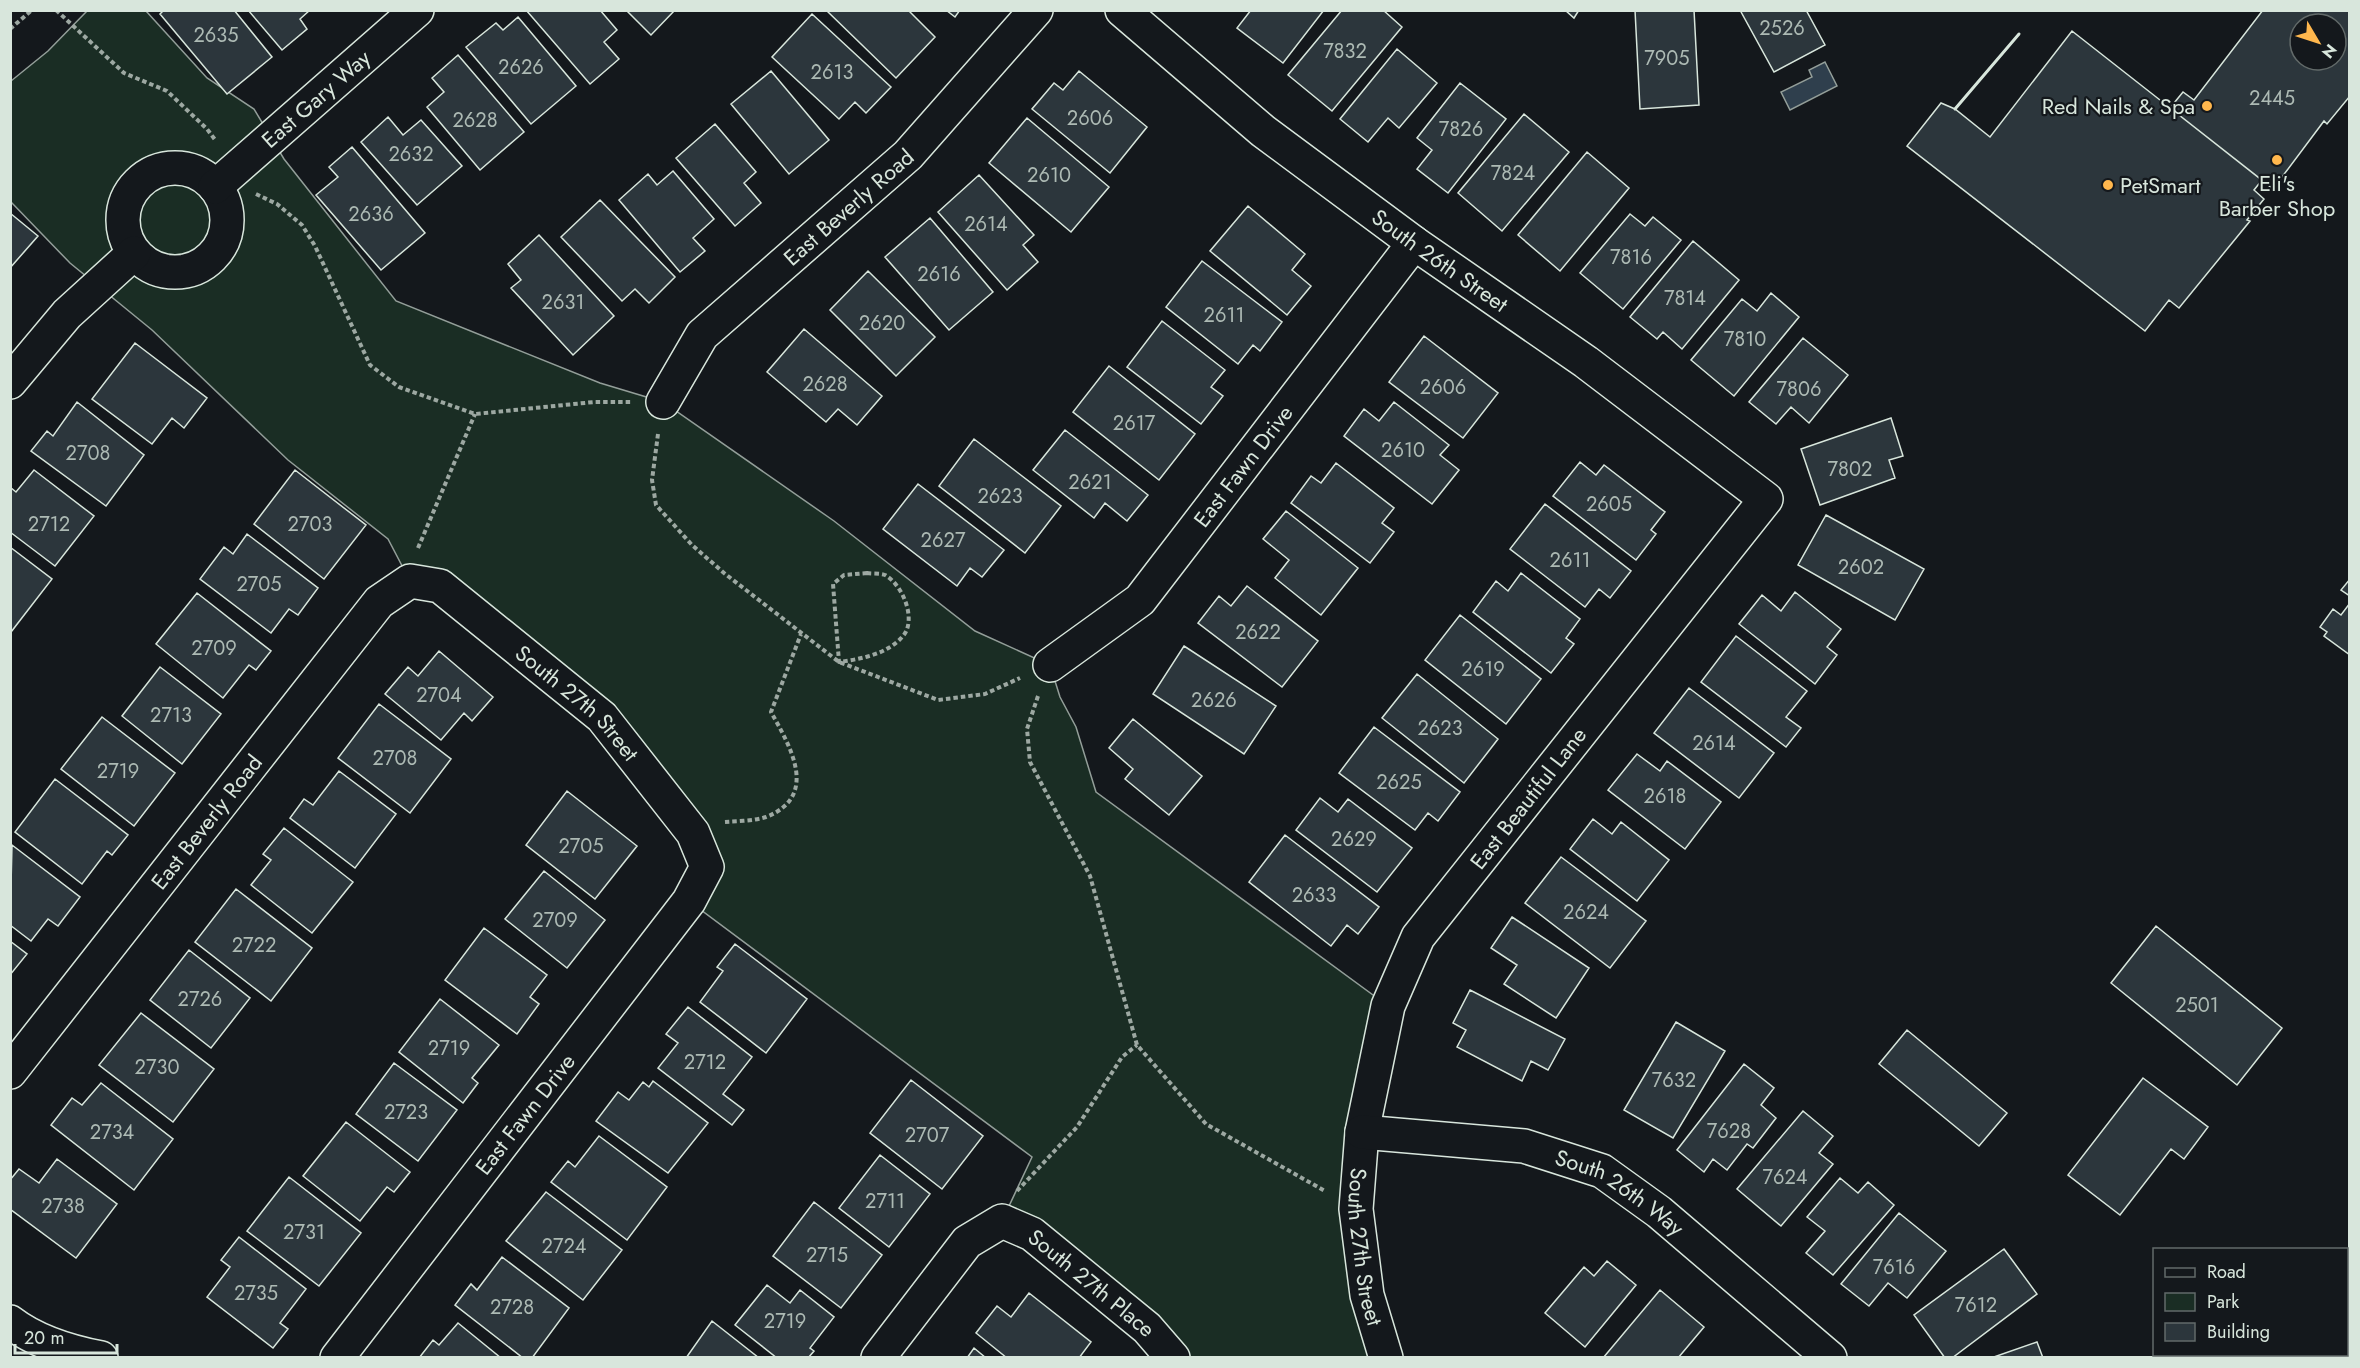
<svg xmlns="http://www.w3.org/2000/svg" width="2360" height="1368" viewBox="0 0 2360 1368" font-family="Jost,sans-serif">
  <rect width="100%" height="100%" fill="#14181c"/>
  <path fill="#1a2d24" stroke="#939e99" stroke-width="1.5" d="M87 11H146L207 78 254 109 284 159 396 301 600 383 663 402 834 521 975 631 1050 665 1060 697 1076 727 1096 792 1388 1006 1362 1132 1386 1357H1173L1002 1221 1032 1157 689 901 707 867 602 717 410 581 388 539 288 460 152 330 70 263 11 202V81L48 51Z"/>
  <path fill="#2f3f4d" stroke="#939e99" stroke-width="1.5" d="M1825 62 1837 86 1790 110 1781 92 1812 77 1809 70Z"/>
  <path fill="#2c363c" stroke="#d8e6dc" stroke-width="1.5" fill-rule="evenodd" d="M164 10H234L272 57 227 94 160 14Z
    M248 10H310L300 19 307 29 282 50Z
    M526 10H600L617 30 604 42 619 59 590 84Z
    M626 10H675L651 35Z
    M826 10H908L935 37 896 78Z
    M946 10H960L955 17Z
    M1251 10H1324L1283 63 1237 28Z
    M1342 10H1383L1402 27 1332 111 1288 75Z
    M1565 10H1579L1574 18Z
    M1635 10H1694L1699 105 1640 109Z
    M1740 10H1806L1825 45 1774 72Z
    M2263 10H2350V96L2327 124 2324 121 2273 189 2170 108 2183 92 2194 100ZM2300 24H2336V60H2300Z
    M812 14 891 87 866 113 855 102 839 119 772 57Z
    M518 17 576 86 531 124 466 47 496 23 503 30Z
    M2072 31 2262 180 2254 190 2264 199 2247 220 2250 221 2179 308 2169 300 2145 331 1907 146 1941 103 1955 109 1990 137Z
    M1397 49 1437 83 1399 128 1388 118 1368 142 1340 119Z
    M458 55 524 132 480 170 427 107 444 92 432 78Z
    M771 71 829 140 789 174 731 104Z
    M1079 71 1147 127 1110 173 1032 109 1054 83 1063 90Z
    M1460 83 1506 119 1448 193 1417 169 1432 150 1417 138Z
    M1524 114 1569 152 1502 231 1458 193Z
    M388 117 403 135 421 120 462 166 417 205 361 142Z
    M1027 118 1109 187 1071 232 989 163Z
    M715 124 756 172 744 183 761 203 735 226 676 158Z
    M352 147 425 233 381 270 316 195 338 177 329 167Z
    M1587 152 1629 188 1560 271 1518 235Z
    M673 171 714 219 693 238 705 251 680 272 619 200 648 174 657 185Z
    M979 175 1034 235 1023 245 1038 262 1007 290 938 212Z
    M600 200 675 277 649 303 635 289 622 301 561 237Z
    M1248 206 1305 254 1292 270 1311 286 1287 315 1210 251Z
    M10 213 38 236 10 268Z
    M1630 214 1645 226 1653 217 1681 240 1623 309 1580 273Z
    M930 218 993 292 949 330 885 257Z
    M539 235 614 316 573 355 511 288 521 280 508 264Z
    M1693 241 1739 280 1682 349 1663 332 1657 339 1630 317Z
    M1202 261 1282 322 1260 351 1253 345 1238 364 1166 307Z
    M868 271 935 337 896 376 830 310Z
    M1771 293 1799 317 1734 396 1691 360 1742 299 1757 311Z
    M1162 321 1225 370 1211 387 1223 396 1201 424 1127 367Z
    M804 329 882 396 857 425 838 409 826 422 767 372Z
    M1424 336 1498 393 1463 438 1389 382Z
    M1803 338 1848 375 1809 423 1791 407 1776 424 1749 402Z
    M135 343 207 398 184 428 172 418 152 444 92 399Z
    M1109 366 1195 434 1159 480 1073 412Z
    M77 402 144 455 106 506 31 451 47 431 53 436Z
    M1394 402 1449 445 1440 455 1459 470 1432 504 1344 436 1364 409 1379 421Z
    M1891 418 1903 456 1889 460 1895 478 1820 505 1801 449Z
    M1065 430 1148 495 1127 521 1105 503 1094 518 1033 470Z
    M974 439 1061 506 1025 553 939 486Z
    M1580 462 1596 475 1604 465 1665 512 1651 530 1656 534 1636 560 1553 496Z
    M1336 463 1394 508 1382 523 1394 532 1370 563 1291 503 1311 476 1321 483Z
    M34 470 94 516 55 566 10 532V487L16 492Z
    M295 470 366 525 324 579 254 524Z
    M918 484 1004 550 982 577 970 568 957 586 883 529Z
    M1545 504 1631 571 1610 598 1599 589 1585 607 1510 549Z
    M1286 511 1358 568 1321 615 1275 578 1289 560 1263 539Z
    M1826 515 1924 569 1895 620 1798 565Z
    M247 534 318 588 298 615 289 609 271 633 200 579 224 547 233 554Z
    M10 547 52 579 11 632 10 631Z
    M1521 573 1580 619 1566 638 1574 644 1551 673 1473 612 1496 581 1508 591Z
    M2350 579V596L2341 590Z
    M1247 586 1318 641 1282 687 1198 623 1219 596 1231 606Z
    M1795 592 1841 629 1827 647 1837 655 1815 684 1739 624 1762 595 1781 611Z
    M197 593 271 651 256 670 249 665 223 698 156 644Z
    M2350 603V655L2324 636 2327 632 2320 627 2333 609 2341 615Z
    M1460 615 1541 679 1506 724 1425 660Z
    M1736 636 1807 691 1786 717 1801 728 1786 747 1701 682Z
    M1184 646 1276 706 1244 754 1153 694Z
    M439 651 493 697 472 721 464 713 441 740 385 694 408 667 418 676Z
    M160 667 221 714 182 764 122 716Z
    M1417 674 1498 739 1464 783 1382 718Z
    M1689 688 1774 753 1739 798 1654 733Z
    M379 704 451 759 410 813 338 758Z
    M102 717 175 773 134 826 61 769Z
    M1133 719 1202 776 1169 815 1125 779 1133 769 1109 748Z
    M1374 727 1460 792 1438 821 1428 813 1415 830 1339 773Z
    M1637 754 1660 771 1667 761 1721 802 1685 849 1608 790Z
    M339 771 396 814 355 868 290 818 304 799 313 805Z
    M55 779 128 835 112 855 107 851 82 884 15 832Z
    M567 791 637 846 595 899 526 845Z
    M1320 798 1338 812 1348 799 1412 848 1377 892 1296 830Z
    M1593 819 1612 834 1621 822 1669 860 1637 901 1570 849Z
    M284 828 353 882 312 933 251 885 271 860 263 854Z
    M1285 835 1379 907 1358 934 1347 925 1331 946 1249 882Z
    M12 845 80 897 58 926 48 919 31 941 10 925Z
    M1561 857 1646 921 1610 968 1525 903Z
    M544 871 605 920 567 968 505 919Z
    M236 889 312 948 271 1001 195 942Z
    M1512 917 1589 968 1556 1018 1504 984 1517 965 1491 948Z
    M2156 926 2282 1028 2237 1085 2111 983Z
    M484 928 547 975 530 997 539 1004 517 1034 445 980Z
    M10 941 27 954 10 975Z
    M735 944 807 999 766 1053 700 1002 723 971 717 967Z
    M189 950 250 998 211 1048 150 1000Z
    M1470 990 1565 1039 1548 1070 1531 1061 1522 1081 1457 1047 1466 1030 1453 1023Z
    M440 999 499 1045 472 1078 478 1083 463 1103 399 1052Z
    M688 1007 752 1057 723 1094 744 1110 732 1125 658 1068 678 1043 666 1034Z
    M141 1013 214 1069 173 1122 99 1065Z
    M1676 1022 1725 1051 1673 1138 1624 1110Z
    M1907 1030 2007 1113 1979 1146 1879 1064Z
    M394 1063 457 1110 418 1161 356 1114Z
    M1744 1064 1774 1088 1761 1105 1776 1118 1753 1148 1747 1144 1727 1170 1713 1159 1704 1172 1677 1150Z
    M2143 1078 2208 1127 2184 1159 2171 1149 2120 1215 2068 1175Z
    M911 1080 983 1136 942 1189 870 1133Z
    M653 1081 708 1123 668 1173 596 1121 618 1092 629 1100 643 1082 649 1087Z
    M101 1083 173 1139 134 1190 51 1125 72 1098 82 1105Z
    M1803 1111 1833 1136 1819 1153 1833 1164 1781 1226 1737 1189Z
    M346 1122 410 1172 394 1192 387 1187 360 1221 303 1176Z
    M599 1136 667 1187 627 1240 551 1182 568 1161 575 1167Z
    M880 1155 930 1194 889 1247 839 1208Z
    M57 1159 117 1204 76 1258 10 1209V1180L19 1169 39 1183Z
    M289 1177 361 1233 319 1286 247 1231Z
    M1840 1178 1858 1193 1868 1182 1894 1205 1833 1275 1806 1253 1825 1231 1807 1217Z
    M546 1192 622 1250 583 1300 506 1241Z
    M814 1202 882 1255 841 1308 773 1256Z
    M1899 1213 1946 1251 1907 1298 1888 1283 1869 1306 1841 1284Z
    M239 1237 306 1289 280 1323 288 1329 273 1348 207 1297 230 1267 221 1260Z
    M2004 1249 2037 1294 1952 1358H1945L1914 1315Z
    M502 1257 569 1308 532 1358H523L455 1305 471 1284 477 1290Z
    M1607 1261 1636 1285 1585 1347 1545 1313 1584 1267 1594 1276Z
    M767 1285 790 1303 800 1290 834 1317 810 1348 814 1351 808 1358H777L735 1325Z
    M1660 1290 1704 1327 1678 1358H1603Z
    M1029 1293 1091 1342 1079 1358H1007L976 1333 997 1306 1011 1317Z
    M712 1321 759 1358H686Z
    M458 1323 501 1358H419L433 1340 439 1345Z
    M2037 1342 2043 1358H1991Z
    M974 1348 986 1358H967Z"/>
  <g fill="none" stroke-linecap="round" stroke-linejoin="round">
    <g stroke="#d8e6dc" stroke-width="36">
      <g id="minor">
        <path id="s1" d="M1122 10 1263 131 1414 243 1586 362 1766 499 1418 937 1388 1006 1362 1132 1356 1209 1367 1295 1386 1358"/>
        <circle cx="175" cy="220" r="52"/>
        <path id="s2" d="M215 187 417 10"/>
        <path d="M10 382 67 314 134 253"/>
        <path id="s3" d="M663 402 702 335 908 155 1036 10"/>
        <path id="s4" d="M1050 665 1140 600 1414 243"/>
        <path id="s5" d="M10 1072 379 602 410 581 440 586 602 717 693 833 707 867 689 901 337 1358"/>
        <path id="s6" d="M1362 1132 1524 1146 1602 1171 1659 1212 1830 1358"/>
        <path d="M10 1322C36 1342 70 1352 101 1358"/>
        <path id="s7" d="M878 1358 967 1242 1002 1221 1032 1234 1147 1328 1173 1358"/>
      </g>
    </g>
    <path stroke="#9da8a2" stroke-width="4" stroke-dasharray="4.5 3" stroke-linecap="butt" d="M56 10 124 73 167 91 207 129 216 141
      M10 29 32 10
      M256 194 277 204 302 225 315 246 370 365 399 387 475 414 594 402H631
      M658 434 652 480 656 505 692 545 724 573 839 662 938 700 985 694 1020 678
      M418 548 475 414
      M867 573C872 574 880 573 885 575 903 585 917 620 903 636 888 654 861 659 839 662L833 584 844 575Z
      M1038 696 1027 729 1030 762 1090 876 1137 1045 1206 1124 1325 1191
      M725 822C738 821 754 821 766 817 820 796 790 746 771 712L801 634
      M1017 1191 1077 1127 1122 1057 1137 1045"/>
    <use href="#minor" stroke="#14181c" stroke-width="33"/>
    <path stroke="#d8e6dc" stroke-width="3" d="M1955 109 2019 34"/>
  </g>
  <g fill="#ffb74d" stroke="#14181c" stroke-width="2">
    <circle cx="2207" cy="106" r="6"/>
    <circle cx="2277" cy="160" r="6"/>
    <circle cx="2108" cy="185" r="6"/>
  </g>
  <g text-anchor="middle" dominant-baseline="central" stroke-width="4.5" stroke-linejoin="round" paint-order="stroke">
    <g font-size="20" fill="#adbab4">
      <text x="1782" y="28">2526</text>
      <text x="216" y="35">2635</text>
      <text x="1345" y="51">7832</text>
      <text x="1667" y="58">7905</text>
      <text x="521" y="67">2626</text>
      <text x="832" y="72">2613</text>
      <text x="2272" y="98">2445</text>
      <text x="1090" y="118">2606</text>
      <text x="475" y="120">2628</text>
      <text x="1461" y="129">7826</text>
      <text x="411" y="154">2632</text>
      <text x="1513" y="173">7824</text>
      <text x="1049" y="175">2610</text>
      <text x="371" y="214">2636</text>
      <text x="986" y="224">2614</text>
      <text x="1631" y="257">7816</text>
      <text x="939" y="274">2616</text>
      <text x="1685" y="298">7814</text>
      <text x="563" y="302">2631</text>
      <text x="1224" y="315">2611</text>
      <text x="882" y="323">2620</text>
      <text x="1745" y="339">7810</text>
      <text x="825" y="384">2628</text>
      <text x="1443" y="387">2606</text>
      <text x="1799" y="389">7806</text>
      <text x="1134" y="423">2617</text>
      <text x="1403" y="450">2610</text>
      <text x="88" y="453">2708</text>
      <text x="1850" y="469">7802</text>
      <text x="1090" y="482">2621</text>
      <text x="1000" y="496">2623</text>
      <text x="1609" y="504">2605</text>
      <text x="49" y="524">2712</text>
      <text x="310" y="524">2703</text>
      <text x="943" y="540">2627</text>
      <text x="1570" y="560">2611</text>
      <text x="1861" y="567">2602</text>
      <text x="259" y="584">2705</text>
      <text x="1258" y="632">2622</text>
      <text x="214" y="648">2709</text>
      <text x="1483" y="669">2619</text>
      <text x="439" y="695">2704</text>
      <text x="1214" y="700">2626</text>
      <text x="171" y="715">2713</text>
      <text x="1440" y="728">2623</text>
      <text x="1714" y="743">2614</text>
      <text x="395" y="758">2708</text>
      <text x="118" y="771">2719</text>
      <text x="1399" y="782">2625</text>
      <text x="1665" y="796">2618</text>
      <text x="1354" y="839">2629</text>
      <text x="581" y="846">2705</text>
      <text x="1314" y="895">2633</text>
      <text x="1586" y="912">2624</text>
      <text x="555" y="920">2709</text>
      <text x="254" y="945">2722</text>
      <text x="200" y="999">2726</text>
      <text x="2197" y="1005">2501</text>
      <text x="449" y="1048">2719</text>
      <text x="705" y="1062">2712</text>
      <text x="157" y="1067">2730</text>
      <text x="1674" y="1080">7632</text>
      <text x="406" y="1112">2723</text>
      <text x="1729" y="1131">7628</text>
      <text x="112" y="1132">2734</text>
      <text x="927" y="1135">2707</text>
      <text x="1785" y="1177">7624</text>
      <text x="885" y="1201">2711</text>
      <text x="63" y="1206">2738</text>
      <text x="304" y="1232">2731</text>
      <text x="564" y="1246">2724</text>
      <text x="827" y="1255">2715</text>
      <text x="1894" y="1267">7616</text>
      <text x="256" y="1293">2735</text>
      <text x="1976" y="1305">7612</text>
      <text x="512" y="1307">2728</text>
      <text x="785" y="1321">2719</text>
    </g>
    <g font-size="22" fill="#d8e6dc" stroke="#14181c">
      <text stroke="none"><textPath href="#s2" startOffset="134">East Gary Way</textPath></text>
      <text stroke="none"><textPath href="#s3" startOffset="272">East Beverly Road</textPath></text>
      <text stroke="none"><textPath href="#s1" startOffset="405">South 26th Street</textPath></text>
      <text stroke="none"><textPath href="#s4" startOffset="280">East Fawn Drive</textPath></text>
      <text stroke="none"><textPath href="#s5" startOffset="846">South 27th Street</textPath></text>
      <text transform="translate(1528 798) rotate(-52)">East Beautiful Lane</text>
      <text stroke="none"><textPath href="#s5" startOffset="318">East Beverly Road</textPath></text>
      <text transform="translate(525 1114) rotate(-52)">East Fawn Drive</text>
      <text stroke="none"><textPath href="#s6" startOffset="270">South 26th Way</textPath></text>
      <text stroke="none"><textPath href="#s1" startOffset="1688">South 27th Street</textPath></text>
      <text stroke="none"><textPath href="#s7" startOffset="297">South 27th Place</textPath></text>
    </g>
    <g font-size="22" fill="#d8e6dc" stroke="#14181c" text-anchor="end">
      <text x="2195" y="106">Red Nails &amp; Spa</text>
      <text x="2277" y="183" text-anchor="middle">Eli's<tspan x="2277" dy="25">Barber Shop</tspan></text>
      <text x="2120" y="185" text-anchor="start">PetSmart</text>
    </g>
  </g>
  <rect width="2360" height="1368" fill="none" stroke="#d8e6dc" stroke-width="24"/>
  <rect x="2153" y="1248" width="195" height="108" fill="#14181c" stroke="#626a69" stroke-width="1.5"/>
  <rect x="2165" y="1268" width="30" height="9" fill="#14181c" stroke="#626a69" stroke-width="1.5"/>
  <text x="2207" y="1278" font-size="18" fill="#d8e6dc">Road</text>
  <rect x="2165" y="1293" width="30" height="18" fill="#1a2d24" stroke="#626a69" stroke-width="1.5"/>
  <text x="2207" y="1308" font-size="18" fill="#d8e6dc">Park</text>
  <rect x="2165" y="1323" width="30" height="18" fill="#2c363c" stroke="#626a69" stroke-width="1.5"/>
  <text x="2207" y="1338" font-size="18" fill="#d8e6dc">Building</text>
  <g transform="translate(2318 42) rotate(129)"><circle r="28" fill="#14181c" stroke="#626a69" stroke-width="1.5"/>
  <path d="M0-4.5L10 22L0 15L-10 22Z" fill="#ffb74d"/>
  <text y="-9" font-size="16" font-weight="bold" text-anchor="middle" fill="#d8e6dc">N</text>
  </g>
  <path d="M15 1344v9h102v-9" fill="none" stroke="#d8e6dc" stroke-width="3"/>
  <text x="24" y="1344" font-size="18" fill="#d8e6dc" stroke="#14181c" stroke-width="4.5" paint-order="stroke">20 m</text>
</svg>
